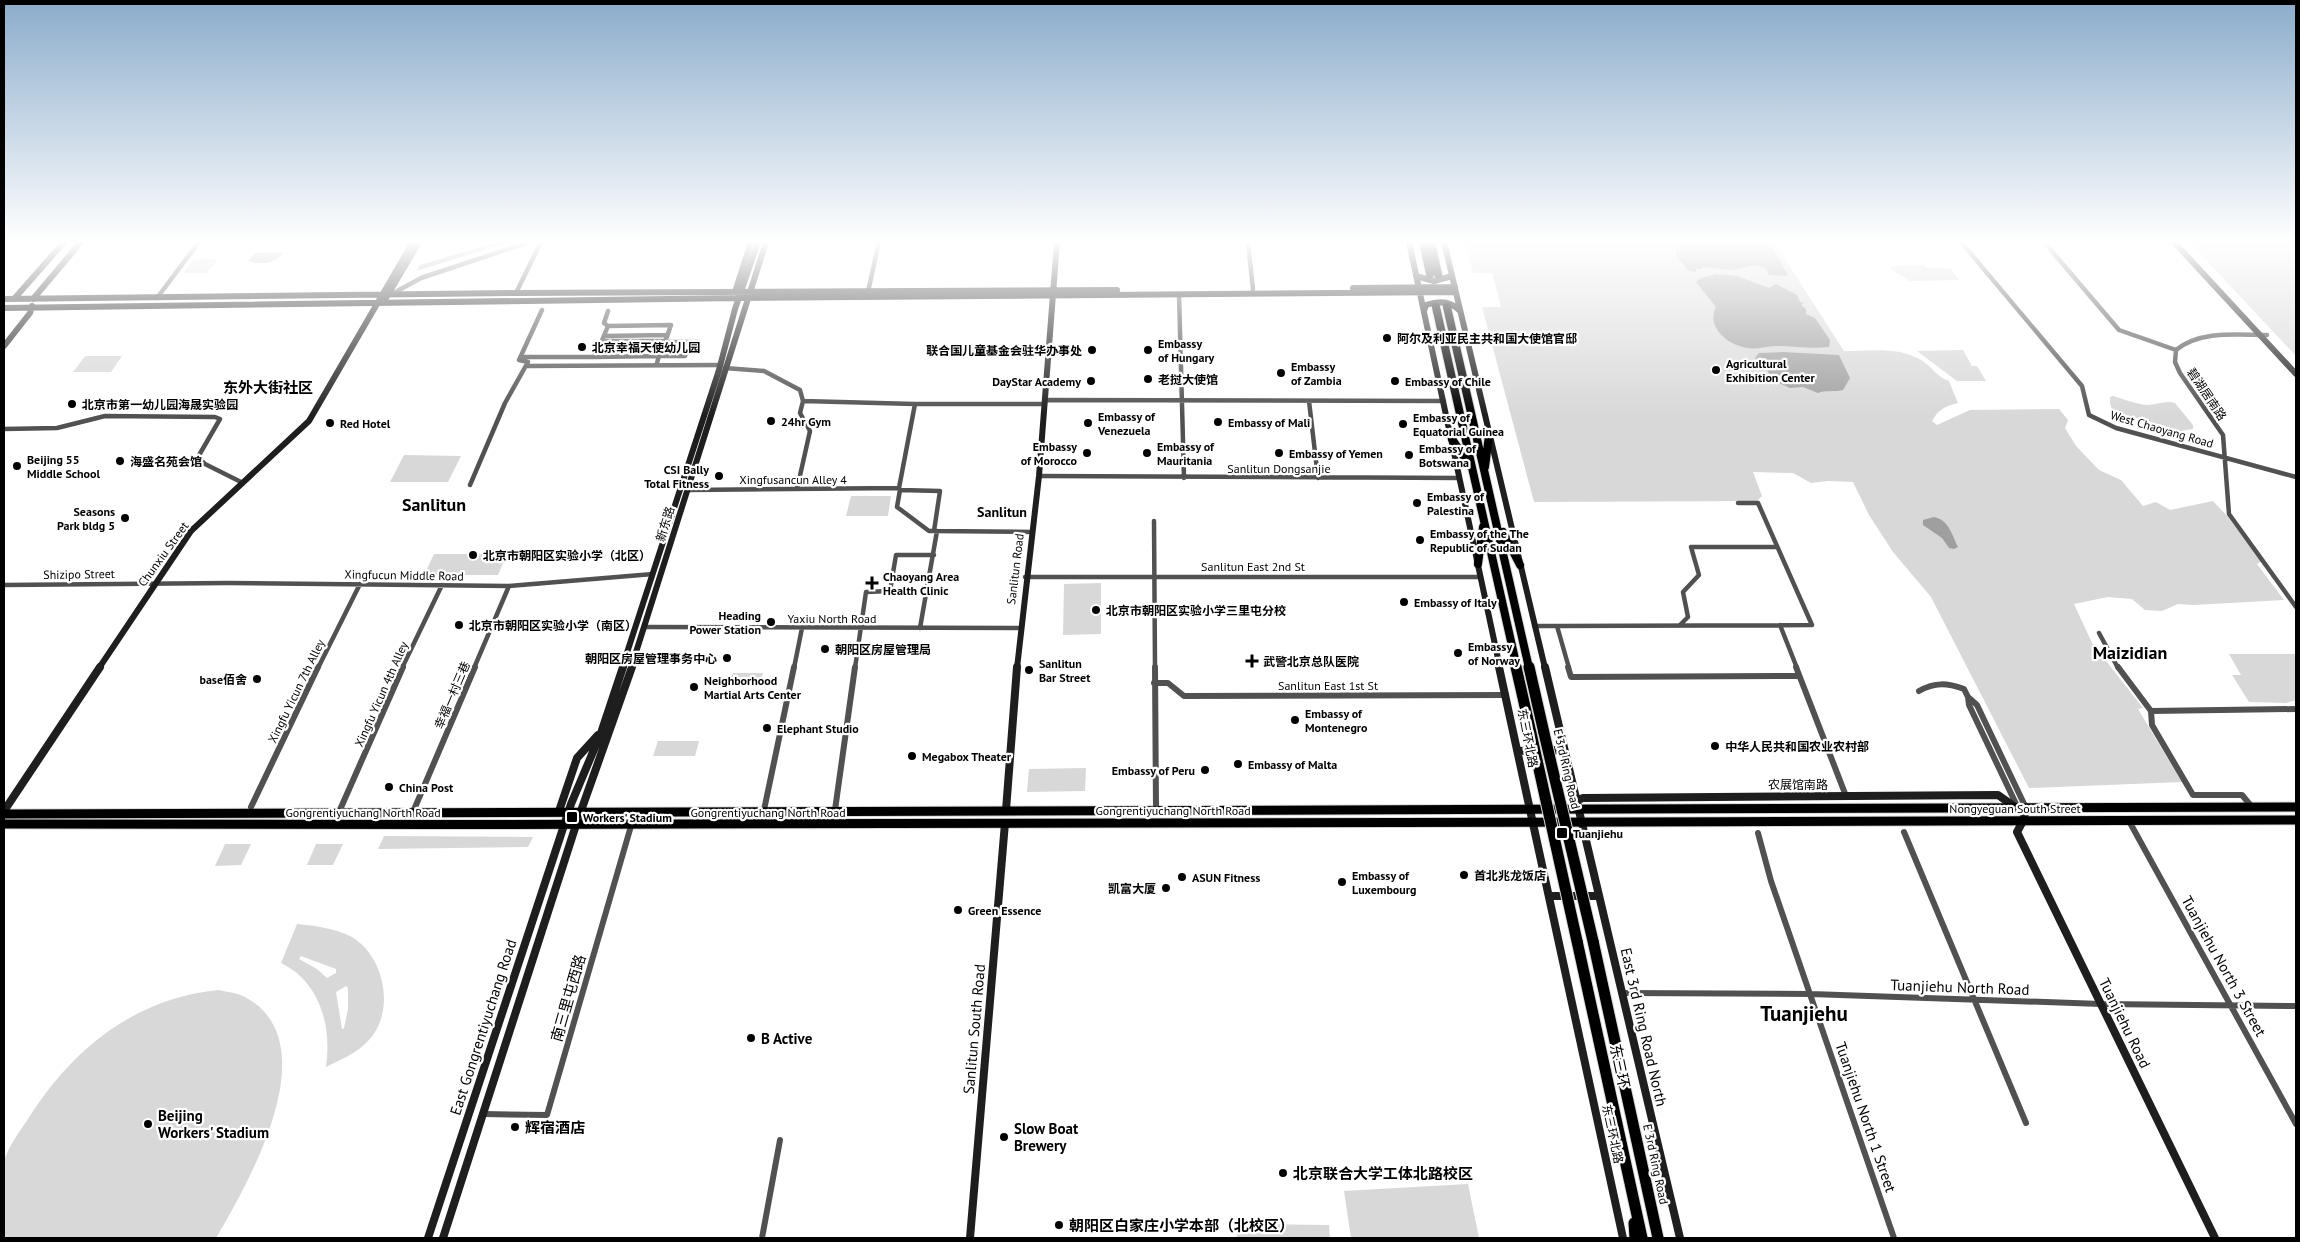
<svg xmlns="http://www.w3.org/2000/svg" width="2300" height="1242" viewBox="0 0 2300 1242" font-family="'PT Sans','Noto Sans SC',sans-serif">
  <rect width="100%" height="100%" fill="#fff"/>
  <path fill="#d8d8d8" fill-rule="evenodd" d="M1465 242H1774L1844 351C1870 351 1898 346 1921 360 1933 367 1934 375 1949 381L1958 403C1945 406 1938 410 1932 421L1937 425 1970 410 2059 409 2068 420 2065 428 2076 446 2099 470 2121 480 2143 506 2156 502 2170 510 2213 501 2227 516 2262 561 2257 564 2284 600 2194 605 2178 604 2162 611 2145 610 2132 599 2108 597 2074 604 2092 643 2143 708 2138 709 2182 782 2029 788 1931 597 1893 552 1869 515 1853 482 1828 481 1811 483 1793 473 1753 472 1762 496 1757 501 1534 502 1482 307H1501L1492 273H1473Z
    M2189 242H2296V356Z
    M194 259H218L207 273H183Z
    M1924 265 1926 268H1950L1959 280 1910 281 1890 269 1893 266Z
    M1963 350 1972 366H1977L1986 381H1957L1917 351Z
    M85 356H122L111 372H73Z
    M2113 396C2124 399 2135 404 2147 405 2156 405 2166 400 2175 403L2193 425V429L2181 431 2116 412C2110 409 2110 403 2110 397Z
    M404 455 461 456 448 482H390Z
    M851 496H891L888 516H846Z
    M434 554H507L498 575H424Z
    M1101 583V634L1063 635 1064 584Z
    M2229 654H2296V700L2286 703 2249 702 2232 675H2241Z
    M733 673H763L759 686H727Z
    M658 741H699L695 756H653Z
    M1086 768 1085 791 1027 792 1029 769Z
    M384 836 533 837 528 847 378 849Z
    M225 844H251L241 865 215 866Z
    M316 844H343L333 865H307Z
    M297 924C315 926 335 928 352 937 385 957 396 1012 368 1041 357 1053 340 1060 326 1067 332 1026 320 982 281 963ZM301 956 336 969V973L327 978 317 969 299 959ZM346 986 348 988V1009L344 1028 342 1029 336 992Z
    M219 990C227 992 238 993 245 997 329 1042 249 1182 216 1238H4C4 1220 4 1203 4 1185 4 1178 2 1169 4 1162 7 1148 20 1131 28 1119 72 1049 135 998 219 990Z
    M1468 1184 1479 1238H1351L1344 1191Z
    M1236 1224 1329 1225 1330 1238H1237Z"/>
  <path fill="#9f9f9f" d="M498 242H510L416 271 420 265Z
    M1681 242H1768L1788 274 1785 276 1769 275 1765 268 1756 265 1733 270 1702 267V269H1696V272L1689 271 1676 256V250Z
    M280 252 283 253C275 264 261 265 248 261L255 253Z
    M1716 274 1737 276 1769 288 1776 284 1797 295 1800 302 1804 303 1801 305 1806 309V314L1815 318 1830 340 1829 347C1811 349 1793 346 1775 346 1766 346 1757 350 1748 348 1729 346 1705 327 1716 307L1696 282 1699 279Z
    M1783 352 1839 355 1850 378 1843 390C1835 392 1825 390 1818 393L1803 387 1790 388 1779 383 1768 372 1767 365 1755 358 1759 353Z
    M1934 517C1949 520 1952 535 1958 547L1954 549 1949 548 1942 538 1923 525V520Z"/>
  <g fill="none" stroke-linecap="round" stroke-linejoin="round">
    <g stroke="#dbdbdb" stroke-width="11">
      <path id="primary" d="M4 814 2296 807
        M4 824C768 826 1532 822 2296 820"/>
    </g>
    <g stroke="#dbdbdb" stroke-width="10">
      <path id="highway-far1" d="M1423 242 1430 274
        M1431 242 1438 274
        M1436 307 1517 668
        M1447 307 1529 668
        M1452 439 1470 466
        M1485 467 1489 435
        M1503 532 1520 565
        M1478 564 1483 527"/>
    </g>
    <g stroke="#dbdbdb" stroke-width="13">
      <path id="highway" d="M1516 667 1531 733
        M1529 667 1544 733
        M1577 941 1642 1238
        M1593 941 1658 1238
        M1634 1223 1635 1238"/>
    </g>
    <path stroke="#515151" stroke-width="4.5" d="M1248 242 1253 289
      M1961 242 2082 386 2089 415 2116 428 2296 477
      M2044 242 2119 330 2176 350
      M868 292 879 242
      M516 293 541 242
      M1179 294 1184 478
      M390 295 421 278 529 242
      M157 298 199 242
      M608 311 604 323 608 326
      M2267 335C2237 335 2201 330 2176 350L2175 362 2180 373 2223 435 2229 514 2296 607
      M604 336 667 335
      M602 341H665
      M665 342H690
      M690 342H698
      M659 356 595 357 608 326 671 325 665 342
      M659 356 665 342
      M659 356H685L690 342
      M521 357H595
      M657 363 659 356
      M526 366 720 365
      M725 368 764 371 800 390 803 401 915 404H1045
      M1045 400 1444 401
      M1309 401 1318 478
      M915 404 899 488 900 490 940 491 934 531 1032 532
      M4 429 57 428 105 416 215 417 220 419 198 457 205 464 243 483
      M1039 476 1460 478
      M470 485 505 403 528 362 519 360 542 310
      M797 489 810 431 800 413 803 401
      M688 490 899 488
      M900 490 897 507 929 531H934
      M1154 521 1155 668
      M1025 577H1481
      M4 585 228 583 509 586 653 574
      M1680 625 1688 617 1683 592 1699 575 1691 547H1777
      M1780 625 1797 668
      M1534 626H1557
      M644 627 1020 628
      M920 628 937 531
      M2099 633 2118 668
      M318 668 360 584
      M402 668 442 585
      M474 668 509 586
      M794 668 802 628
      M855 668 866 592 890 591 896 555H934
      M1569 668 1557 626 1812 625 1758 503H1738"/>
    <path stroke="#515151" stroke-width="6" d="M1155 667 1156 809
      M1568 667 1571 677 1799 676
      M1796 667 1846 796
      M2118 667 2151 711 2296 709
      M1154 683H1168L1184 696 1506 695
      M1919 691C1935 682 1947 683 1964 689L1968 697 1977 705 2026 808
      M1968 697 1969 705 2018 808
      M2151 711 2152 725 2193 795H2242L2252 807
      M251 807 318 667
      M764 810 794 667
      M835 810 855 667
      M339 812 403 667
      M413 812 475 667
      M2129 821 2296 1124
      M1904 832 2026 1123
      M1758 833 1771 881 1894 1238
      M1622 993 1811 994 2101 1004 2296 1006
      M483 1114 547 1115 631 826
      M762 1238 780 1140"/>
    <path stroke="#1e1e1e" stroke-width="6" d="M1409 242 1500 668
      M1444 242 1545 668
      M2174 242 2296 374
      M1416 276 1434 281 1452 276
      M1353 288 1455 287
      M735 292 751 242
      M386 298 419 242
      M4 299 516 293 1117 290
      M14 299 64 242
      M33 299 81 242
      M4 308 740 298 1456 292
      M1424 311 1426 305C1438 301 1451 301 1460 311
      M4 346 30 313 32 306
      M99 668 191 531 309 421 413 242
      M622 668 719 370 735 309 758 242
      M631 668 766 242
      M1017 668 1039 476 1057 242"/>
    <path stroke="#1e1e1e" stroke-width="8" d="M1499 667 1623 1238
      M1545 667 1680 1238
      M1518 751 1563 750
      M1575 801 1583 798 1998 795 2018 809
      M2026 808 2023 821 2017 832 2215 1238
      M1006 810 1017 667
      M4 811 100 667
      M559 811 577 758 598 735
      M1549 896H1598
      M428 1238 571 804 601 733 623 667
      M443 1238 576 825 632 667
      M970 1238 1005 823"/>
    <use href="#primary" stroke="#000" stroke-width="9"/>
    <use href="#highway-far1" stroke="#000" stroke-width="8"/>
    <use href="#highway" stroke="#000" stroke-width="11"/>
    <g stroke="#dbdbdb" stroke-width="13" stroke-linecap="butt">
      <path id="highway-bridge" d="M1531 733 1577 941
        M1544 733 1593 941"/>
    </g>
    <use href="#highway-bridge" stroke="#000" stroke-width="11"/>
  </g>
  <linearGradient id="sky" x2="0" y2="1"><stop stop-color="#8baccb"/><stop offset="0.58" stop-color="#fff"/><stop offset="1" stop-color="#fff" stop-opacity="0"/></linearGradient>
  <rect width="2300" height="416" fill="url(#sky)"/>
  <g fill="#000" stroke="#fff" stroke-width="2">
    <circle cx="1387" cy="338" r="5"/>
    <circle cx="582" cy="347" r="5"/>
    <circle cx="1092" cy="350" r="5"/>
    <circle cx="1148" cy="350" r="5"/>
    <circle cx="1716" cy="370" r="5"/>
    <circle cx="1281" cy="373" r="5"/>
    <circle cx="1148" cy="379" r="5"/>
    <circle cx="1091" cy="381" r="5"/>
    <circle cx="1395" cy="381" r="5"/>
    <circle cx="72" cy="404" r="5"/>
    <circle cx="771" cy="421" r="5"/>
    <circle cx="1218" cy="422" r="5"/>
    <circle cx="330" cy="423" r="5"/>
    <circle cx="1088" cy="423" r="5"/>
    <circle cx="1403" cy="424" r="5"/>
    <circle cx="1087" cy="453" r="5"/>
    <circle cx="1147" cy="453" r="5"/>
    <circle cx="1279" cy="453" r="5"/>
    <circle cx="1409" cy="455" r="5"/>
    <circle cx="120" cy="461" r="5"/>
    <circle cx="17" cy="466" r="5"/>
    <circle cx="719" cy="476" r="5"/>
    <circle cx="1417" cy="503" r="5"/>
    <circle cx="125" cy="518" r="5"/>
    <circle cx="1420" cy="540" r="5"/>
    <circle cx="473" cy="555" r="5"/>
    <path d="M869.5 575.5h5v5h5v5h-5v5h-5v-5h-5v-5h5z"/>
    <circle cx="1404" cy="602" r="5"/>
    <circle cx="1096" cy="610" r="5"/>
    <circle cx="771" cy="622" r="5"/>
    <circle cx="459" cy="625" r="5"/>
    <circle cx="825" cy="649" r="5"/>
    <circle cx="1458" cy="653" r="5"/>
    <circle cx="727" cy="658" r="5"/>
    <path d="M1249.5 653.5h5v5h5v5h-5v5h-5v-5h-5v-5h5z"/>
    <circle cx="1029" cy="670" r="5"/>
    <circle cx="257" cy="679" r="5"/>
    <circle cx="694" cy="687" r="5"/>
    <circle cx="1295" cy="720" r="5"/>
    <circle cx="767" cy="728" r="5"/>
    <circle cx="1715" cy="746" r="5"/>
    <circle cx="912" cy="756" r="5"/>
    <circle cx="1238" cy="764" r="5"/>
    <circle cx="1205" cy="770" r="5"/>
    <circle cx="389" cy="787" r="5"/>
    <rect x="566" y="811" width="12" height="12" rx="2.5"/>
    <rect x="1556" y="827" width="12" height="12" rx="2.5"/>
    <circle cx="1464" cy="875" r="5"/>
    <circle cx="1182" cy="877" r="5"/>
    <circle cx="1342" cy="882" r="5"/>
    <circle cx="1166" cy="888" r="5"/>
    <circle cx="958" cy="910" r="5"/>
    <circle cx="751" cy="1038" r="5"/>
    <circle cx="148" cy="1124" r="5"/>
    <circle cx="515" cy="1127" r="5"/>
    <circle cx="1004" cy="1137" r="5"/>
    <circle cx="1283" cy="1173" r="5"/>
    <circle cx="1059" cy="1225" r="5"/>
  </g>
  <g text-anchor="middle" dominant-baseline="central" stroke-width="4.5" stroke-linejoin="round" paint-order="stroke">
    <g font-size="12" font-weight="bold" fill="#000" stroke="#fff" text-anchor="start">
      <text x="1397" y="338">阿尔及利亚民主共和国大使馆官邸</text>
      <text x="1158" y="343">Embassy<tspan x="1158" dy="14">of Hungary</tspan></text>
      <text x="592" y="347">北京幸福天使幼儿园</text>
      <text x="1082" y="350" text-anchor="end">联合国儿童基金会驻华办事处</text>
      <text x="1726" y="363">Agricultural<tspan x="1726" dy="14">Exhibition Center</tspan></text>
      <text x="1291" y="366">Embassy<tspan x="1291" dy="14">of Zambia</tspan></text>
      <text x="1158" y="379">老挝大使馆</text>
      <text x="1081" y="381" text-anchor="end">DayStar Academy</text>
      <text x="1405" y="381">Embassy of Chile</text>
      <text x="82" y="404">北京市第一幼儿园海晟实验园</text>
      <text x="1098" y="416">Embassy of<tspan x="1098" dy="14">Venezuela</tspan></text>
      <text x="1413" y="417">Embassy of<tspan x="1413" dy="14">Equatorial Guinea</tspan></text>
      <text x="781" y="421">24hr Gym</text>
      <text x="1228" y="422">Embassy of Mali</text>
      <text x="340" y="423">Red Hotel</text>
      <text x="1077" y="446" text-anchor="end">Embassy<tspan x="1077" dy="14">of Morocco</tspan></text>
      <text x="1157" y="446">Embassy of<tspan x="1157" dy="14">Mauritania</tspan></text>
      <text x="1419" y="448">Embassy of<tspan x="1419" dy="14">Botswana</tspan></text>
      <text x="1289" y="453">Embassy of Yemen</text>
      <text x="27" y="459">Beijing 55<tspan x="27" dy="14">Middle School</tspan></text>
      <text x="130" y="461">海盛名苑会馆</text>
      <text x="709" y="469" text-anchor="end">CSI Bally<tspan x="709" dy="14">Total Fitness</tspan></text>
      <text x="1427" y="496">Embassy of<tspan x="1427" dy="14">Palestina</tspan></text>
      <text x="115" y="511" text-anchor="end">Seasons<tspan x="115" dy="14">Park bldg 5</tspan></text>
      <text x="1430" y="533">Embassy of the The<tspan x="1430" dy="14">Republic of Sudan</tspan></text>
      <text x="483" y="555">北京市朝阳区实验小学（北区）</text>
      <text x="883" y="576">Chaoyang Area<tspan x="883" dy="14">Health Clinic</tspan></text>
      <text x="1414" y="602">Embassy of Italy</text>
      <text x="1106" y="610">北京市朝阳区实验小学三里屯分校</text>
      <text x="761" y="615" text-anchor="end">Heading<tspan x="761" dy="14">Power Station</tspan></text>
      <text x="469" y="625">北京市朝阳区实验小学（南区）</text>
      <text x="1468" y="646">Embassy<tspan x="1468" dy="14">of Norway</tspan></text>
      <text x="835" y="649">朝阳区房屋管理局</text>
      <text x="717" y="658" text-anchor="end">朝阳区房屋管理事务中心</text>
      <text x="1263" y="661">武警北京总队医院</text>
      <text x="1039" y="663">Sanlitun<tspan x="1039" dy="14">Bar Street</tspan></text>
      <text x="247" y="679" text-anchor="end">base佰舍</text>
      <text x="704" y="680">Neighborhood<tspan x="704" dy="14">Martial Arts Center</tspan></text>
      <text x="1305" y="713">Embassy of<tspan x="1305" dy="14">Montenegro</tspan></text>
      <text x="777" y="728">Elephant Studio</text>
      <text x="1725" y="746">中华人民共和国农业农村部</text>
      <text x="922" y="756">Megabox Theater</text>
      <text x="1248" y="764">Embassy of Malta</text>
      <text x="1195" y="770" text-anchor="end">Embassy of Peru</text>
      <text x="399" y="787">China Post</text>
      <text x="583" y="817">Workers' Stadium</text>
      <text x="1573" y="833">Tuanjiehu</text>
      <text x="1352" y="875">Embassy of<tspan x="1352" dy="14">Luxembourg</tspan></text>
      <text x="1474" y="875">首北兆龙饭店</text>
      <text x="1192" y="877">ASUN Fitness</text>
      <text x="1156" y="888" text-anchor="end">凯富大厦</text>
      <text x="968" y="910">Green Essence</text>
    </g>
    <g font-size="12" fill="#000" stroke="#fff">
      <text transform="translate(2207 394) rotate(56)">碧湖居南路</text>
      <text transform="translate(2162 429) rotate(16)">West Chaoyang Road</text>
      <text x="1279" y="468">Sanlitun Dongsanjie</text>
      <text x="793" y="479">Xingfusancun Alley 4</text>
      <text transform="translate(665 524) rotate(-73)">新东路</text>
      <text transform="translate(163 554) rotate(-54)">Chunxiu Street</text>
      <text x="1253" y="566">Sanlitun East 2nd St</text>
      <text transform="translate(1015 569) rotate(-83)">Sanlitun Road</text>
      <text transform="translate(79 574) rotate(-1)">Shizipo Street</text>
      <text transform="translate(404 575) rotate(1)">Xingfucun Middle Road</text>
      <text x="832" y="618">Yaxiu North Road</text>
      <text x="1328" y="685">Sanlitun East 1st St</text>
      <text transform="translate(296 691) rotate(-64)">Xingfu Yicun 7th Alley</text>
      <text transform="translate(381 694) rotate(-66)">Xingfu Yicun 4th Alley</text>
      <text transform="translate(452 695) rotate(-67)">幸福一村三巷</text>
      <text transform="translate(1528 738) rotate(79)">东三环北路</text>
      <text transform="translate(1567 769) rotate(77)">E 3rd Ring Road</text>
      <text x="1798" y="784">农展馆南路</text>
      <text x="2015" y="808">Nongyeguan South Street</text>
      <text x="1173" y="810">Gongrentiyuchang North Road</text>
      <text x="363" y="812">Gongrentiyuchang North Road</text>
      <text x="768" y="812">Gongrentiyuchang North Road</text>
      <text transform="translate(1613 1134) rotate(78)">东三环北路</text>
      <text transform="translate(1656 1164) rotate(78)">E 3rd Ring Road</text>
    </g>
    <g font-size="14" font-weight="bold" fill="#000" stroke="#fff">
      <text x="1002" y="512">Sanlitun</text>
    </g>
    <g font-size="15" font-weight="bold" fill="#000" stroke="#fff">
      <text x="268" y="387">东外大街社区</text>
    </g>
    <g font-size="15" fill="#000" stroke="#fff">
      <text transform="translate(2224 966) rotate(61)">Tuanjiehu North 3 Street</text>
      <text transform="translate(1960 987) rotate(2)">Tuanjiehu North Road</text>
      <text transform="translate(568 998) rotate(-74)">南三里屯西路</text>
      <text transform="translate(2125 1023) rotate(64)">Tuanjiehu Road</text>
      <text transform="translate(483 1027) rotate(-72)">East Gongrentiyuchang Road</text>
      <text transform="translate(1644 1027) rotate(77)">East 3rd Ring Road North</text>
      <text transform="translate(974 1029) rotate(-85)">Sanlitun South Road</text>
      <text transform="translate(1620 1066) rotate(78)">东三环</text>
      <text transform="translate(1866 1117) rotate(71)">Tuanjiehu North 1 Street</text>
    </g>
    <g font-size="15" font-weight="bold" fill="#000" stroke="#fff" text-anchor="start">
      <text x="761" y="1038">B Active</text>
      <text x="158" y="1115">Beijing<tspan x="158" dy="17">Workers' Stadium</tspan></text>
      <text x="525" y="1127">辉宿酒店</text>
      <text x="1014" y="1128">Slow Boat<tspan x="1014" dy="17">Brewery</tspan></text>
      <text x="1293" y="1173">北京联合大学工体北路校区</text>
      <text x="1069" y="1225">朝阳区白家庄小学本部（北校区）</text>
    </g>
    <g font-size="18" font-weight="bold" fill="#000" stroke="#fff">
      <text x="434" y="504">Sanlitun</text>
      <text x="2130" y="652">Maizidian</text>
    </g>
    <g font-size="21" font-weight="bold" fill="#000" stroke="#fff">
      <text x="1804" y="1013">Tuanjiehu</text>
    </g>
  </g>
  <rect width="2300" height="1242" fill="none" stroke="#000000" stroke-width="10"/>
</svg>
